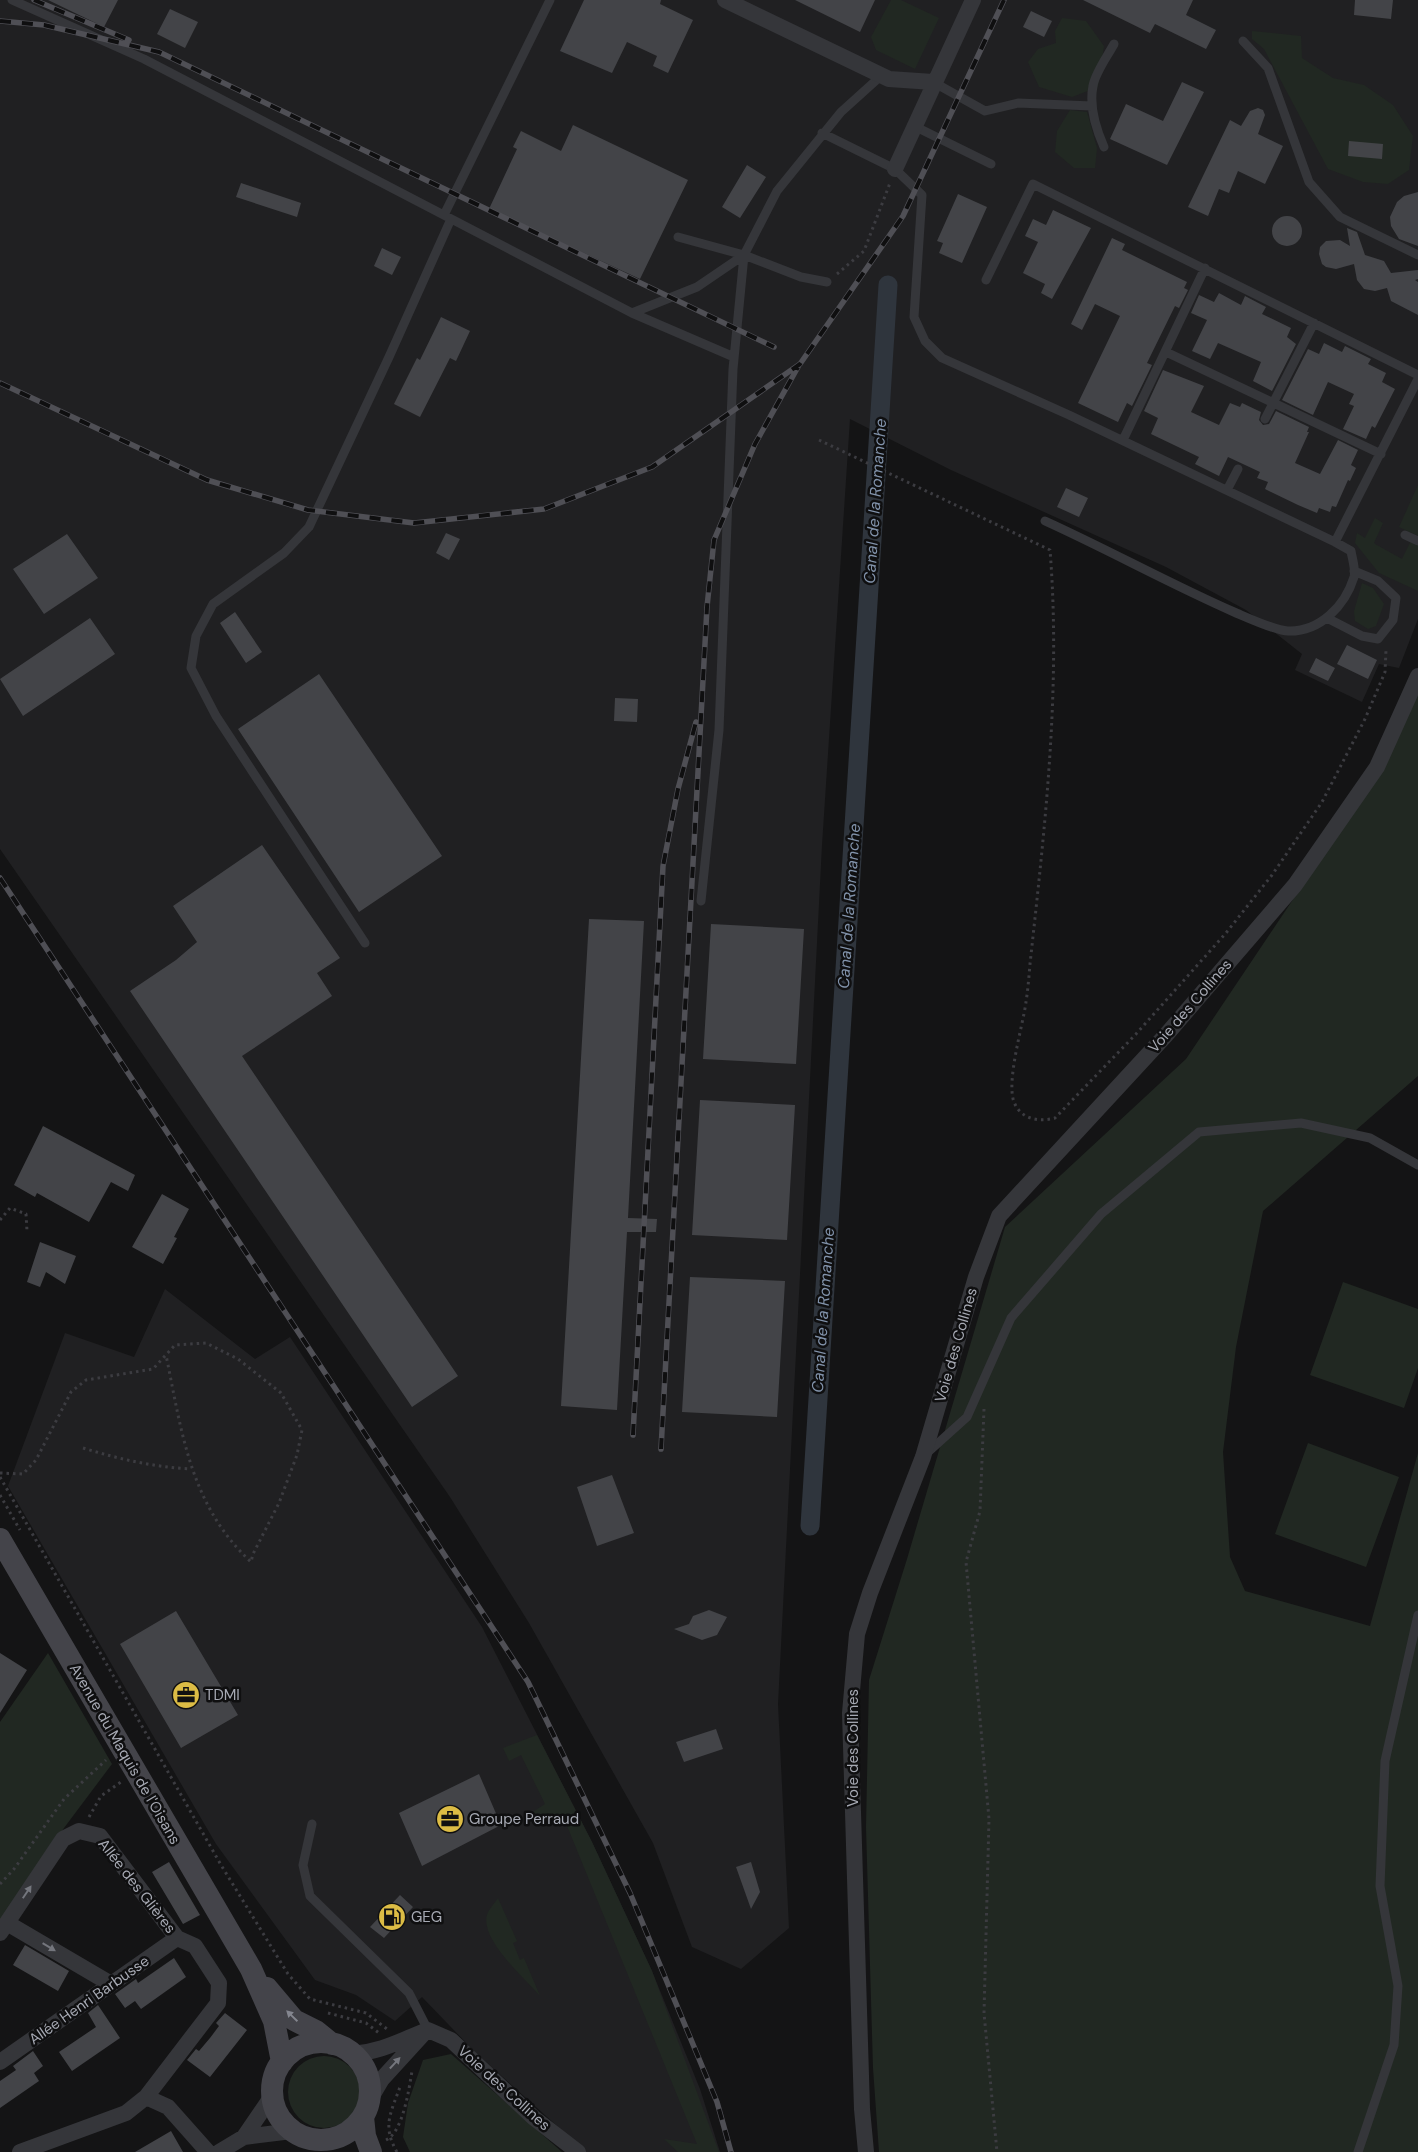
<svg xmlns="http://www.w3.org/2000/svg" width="1418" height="2152" viewBox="0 0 1418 2152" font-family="'DM Sans',sans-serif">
  <rect width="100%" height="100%" fill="#141415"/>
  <path fill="#202022" d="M0 0H1418V619L1399 668 1379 664 1362 702 1295 670 1302 654 1246 610 1166 567 951 470 850 419 822 845 778 1704 789 1928 741 1969 692 1947 653 1843 529 1623 450 1497 0 849Z
    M165 1289 255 1359 290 1337 482 1627 592 1842 652 1971 700 2089 720 2152H586L475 2052 422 1997 395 2021 356 1995 315 1980 216 1844 8 1486 65 1333 134 1357Z"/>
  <path fill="#212822" d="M891 0H901L939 18 915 69 876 50 871 37Z
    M1062 18 1086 21 1104 46 1098 87 1072 97 1039 87 1028 62 1038 49 1056 43 1055 31Z
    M1252 31 1301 36 1302 58 1333 78 1364 85 1393 105 1413 136 1409 170 1388 184 1363 182 1328 169 1264 49 1252 39Z
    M1070 110 1087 112 1097 148 1095 168H1074L1055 152 1057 131Z
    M1418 485V536L1399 527Z
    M1375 518 1383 523 1374 543 1375 544 1402 559 1411 541 1418 545V591L1379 573 1355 543 1357 533 1365 538Z
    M1362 583 1373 588 1384 604 1376 626 1368 629 1355 621 1354 611Z
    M1418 692V1076L1263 1211 1236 1347 1223 1452 1230 1557 1245 1591 1370 1626 1418 1453V2152H879L873 2068 866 1827 869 1680 907 1559 1005 1227 1186 1059 1351 813Z
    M1343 1282 1418 1309V1368L1404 1408 1310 1375Z
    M1308 1443 1399 1477 1366 1567 1275 1534Z
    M48 1653 112 1764 64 1828 0 1925V1722Z
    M537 1735 592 1842 652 1971 719 2152H678L664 2139 697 2144 563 1816 531 1813 545 1804 521 1755 509 1761 503 1748Z
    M498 1898 517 1941 513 1943 520 1960 524 1958 540 1996C525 1978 480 1940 487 1915 488 1910 495 1903 498 1898Z
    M451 2054 562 2152H410L403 2137 408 2103 423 2060Z
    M288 2092a36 36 0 1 1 72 0a36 36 0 1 1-72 0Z"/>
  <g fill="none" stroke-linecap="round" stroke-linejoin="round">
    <path stroke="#2f353d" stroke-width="19" d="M810 1526 888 285"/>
  </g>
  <path fill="#434448" d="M48 0H118L104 27Z
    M584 0H661L660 4 693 20 668 73 653 66 657 56 627 42 612 73 560 51Z
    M795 0H875L860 32Z
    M1083 0H1193L1186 15 1216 30 1206 49 1155 24 1150 33Z
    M1355 0H1393L1391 19 1354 15Z
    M170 9 198 22 185 48 157 34Z
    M1031 11 1052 21 1044 37 1023 27Z
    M1182 82 1204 92 1167 165 1110 139 1126 104 1163 121Z
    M1258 108 1263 110 1265 115 1258 134 1283 146 1265 184 1238 171 1229 193 1219 189 1208 216 1188 207 1230 120 1241 126 1250 111Z
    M573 125 688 180 640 279 489 209 517 149 513 147 521 131 561 151Z
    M1349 141 1383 144 1382 159 1348 156Z
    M747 165 766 177 740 218 722 207Z
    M241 183 301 203 297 217 236 197Z
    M1418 192V246L1399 239 1391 226 1390 217 1397 202 1404 196Z
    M958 194 987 207 962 263 939 253 943 243 937 241Z
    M1053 210 1091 228 1052 299 1041 293 1045 284 1023 273 1038 242 1025 236 1033 219 1046 225Z
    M1272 231a15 15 0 1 1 30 0a15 15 0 1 1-30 0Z
    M1347 228 1357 232 1365 255 1384 261 1391 273 1418 270V279L1415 280 1418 282V315L1391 301 1387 288 1375 291 1364 289 1357 280 1354 264 1336 269 1326 267 1322 264 1319 254 1320 247 1326 241 1340 240 1350 246Z
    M1112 238 1125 244 1122 250 1187 282 1184 288 1188 290 1179 308 1175 306 1147 363 1152 365 1132 406 1127 403 1118 422 1078 403 1120 316 1095 304 1082 330 1071 324Z
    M382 248 401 257 392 275 374 266Z
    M1219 293 1241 305 1245 296 1266 307 1262 314 1291 328 1287 337 1296 344 1272 391 1253 381 1261 362 1218 343 1210 359 1192 351 1207 320 1191 313 1199 295 1214 302Z
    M441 317 470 331 456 361 450 358 420 417 394 404 417 358 420 360Z
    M1324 343 1342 352 1345 346 1371 359 1368 364 1386 373 1382 382 1395 389 1375 428 1372 426 1366 439 1343 429 1354 406 1349 404 1354 394 1328 382 1313 415 1282 400 1308 349 1319 354Z
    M1163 370 1204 386 1191 412 1219 425 1230 403 1240 407 1242 403 1261 412 1259 420 1263 425 1269 424 1276 411 1309 427 1307 432H1309L1295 463 1320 474 1338 440 1358 450 1351 465 1356 468 1350 481 1348 480 1336 507 1332 506 1330 512 1319 508 1317 513 1298 505 1265 489 1268 482 1257 478 1260 472 1228 457 1219 476 1195 464 1199 457 1151 434 1158 418 1144 411Z
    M1066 488 1088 498 1079 517 1057 507Z
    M446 533 460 539 449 560 436 553Z
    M67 534 98 578 44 614 13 569Z
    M235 612 262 652 246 663 220 623Z
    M90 618 115 654 23 716 0 679Z
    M1347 645 1377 660 1368 679 1337 664Z
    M1316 658 1335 668 1328 681 1309 672Z
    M319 674 442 856 359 912 238 729Z
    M615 698 638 699 637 722 614 721Z
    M262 845 340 958 317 973 332 996 242 1056 458 1376 412 1407 130 991 176 960 197 942 173 906Z
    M589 919 644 921 628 1218 657 1219 656 1232H627L617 1410 561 1406Z
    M711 924 804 929 796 1064 703 1059Z
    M700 1100 795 1105 787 1240 692 1235Z
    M43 1126 135 1175 128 1191 111 1182 89 1222 37 1193 35 1197 14 1185Z
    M162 1194 189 1209 174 1237 177 1238 163 1264 132 1247Z
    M40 1242 76 1256 65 1284 46 1272 40 1287 27 1282Z
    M690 1277 785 1281 777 1417 682 1412Z
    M612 1475 634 1533 597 1546 577 1487Z
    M709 1610 727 1617 717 1635 702 1640 674 1629 689 1624 693 1616Z
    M176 1611 238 1715 181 1748 120 1644Z
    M0 1653 27 1670 0 1713Z
    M716 1729 723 1749 684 1762 676 1742Z
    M479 1774 501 1825 422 1866 399 1813Z
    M169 1862 200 1915 183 1924 152 1872Z
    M751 1862 760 1892 751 1909 736 1867Z
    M400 1895 413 1907 384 1938 370 1927Z
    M25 1945 69 1971 58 1991 13 1965Z
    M174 1958 186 1977 141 2009 135 2001 125 2008 115 1994 136 1979 138 1983Z
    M98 2005 120 2038 72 2071 59 2052 96 2027 88 2013Z
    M225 2013 247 2030 210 2077 187 2060 196 2049 199 2051 210 2038 219 2026 216 2023Z
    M33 2051 43 2066 34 2073 39 2081 0 2108V2081L16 2070 13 2066Z
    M171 2131 183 2152H135Z"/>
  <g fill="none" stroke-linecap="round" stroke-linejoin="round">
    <path stroke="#3c3c41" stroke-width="3" stroke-dasharray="2.5 4" stroke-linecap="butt" d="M837 274 864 251 890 183
      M819 440 1050 550C1061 688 1045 826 1030 964 1029 976 1028 989 1026 1002 1023 1025 1006 1081 1014 1102 1021 1120 1040 1122 1055 1118L1136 1034 1226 933 1272 875 1322 802 1365 719 1385 672 1386 650
      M0 1220 10 1208 26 1214 27 1231
      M984 1409 980 1511 966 1562 989 1819 984 2013 997 2152
      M83 1448C119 1459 153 1467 191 1469
      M0 1473 23 1474 36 1460 71 1392 86 1380 153 1369 175 1345 206 1343 238 1359 281 1393 302 1430 297 1455 279 1503 253 1554 251 1562C190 1505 182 1433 166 1355
      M0 1477 221 1865 288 1974 310 1999 366 2013 387 2029
      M0 1495 20 1530
      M89 1817 101 1796 121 1782
      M0 1884 14 1869 64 1799 106 1760
      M328 2013 366 2023 379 2033
      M386 2140C403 2132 409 2089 412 2071
      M397 2152C381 2125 392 2111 401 2084"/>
    <path stroke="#35363a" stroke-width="9" d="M12 0 144 59 632 313 734 357
      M1243 41 1268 68 1309 182 1340 217 1418 255
      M933 82 985 111 1018 103 1092 106
      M914 126 991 164
      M822 133 895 169 922 195 914 317 925 341 942 358 1069 415 1335 542 1351 551C1352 558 1356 570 1354 577 1345 606 1320 632 1288 631 1276 631 1246 617 1234 612 1170 584 1109 550 1045 521
      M1104 147C1096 129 1089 106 1093 86 1095 73 1107 57 1114 44
      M444 215 550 0
      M678 237 744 255 801 277 827 282
      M986 280 1033 184 1418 375
      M632 313 697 287 744 255 777 191 841 112 882 75
      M1166 352 1381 454
      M1265 419 1314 323
      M1123 440 1205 268
      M1227 490 1238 469
      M1405 535 1418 541
      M1335 542 1418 379
      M1327 618 1362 636 1378 639 1393 620 1396 598 1378 581 1354 571
      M701 901 719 730 733 369 744 255
      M365 943 216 716 191 668 196 636 213 604 284 553 309 527 389 357 451 219
      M927 1453 967 1417 1011 1318 1101 1214 1199 1132 1301 1123 1370 1138 1418 1165
      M312 1824 303 1865 310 1896 409 1993 428 2030
      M1358 2152 1394 2045 1398 1986 1380 1886 1385 1761 1418 1615"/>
    <path stroke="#35363a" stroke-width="16" d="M725 0 889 79 933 82
      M895 169 973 0
      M7 1923 111 1984
      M0 1933 63 1839 79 1831 100 1836 177 1938 195 1946 219 1983 218 2003 146 2097 126 2113 20 2152
      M352 2054C384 2051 399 2041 428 2030L451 2040 534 2118 578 2152
      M0 2062 177 1938
      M146 2097 168 2107 208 2152
      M369 2101 382 2079 424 2033
      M244 2137 292 2131
      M219 2152 244 2137 272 2096
      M866 2152 862 2109 850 1713 857 1634 870 1593 923 1457 976 1277 999 1216 1166 1035 1295 885 1377 767 1418 676"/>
    <path stroke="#44444a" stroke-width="22" d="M0 1539 251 1969 274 2021 282 2062
      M267 1988 294 2020 316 2031 332 2044
      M272 2091a49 49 0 1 1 98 0a49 49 0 1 1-98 0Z
      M363 2117 365 2136 371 2152"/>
    <g stroke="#4f4f55" stroke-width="5.5">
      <path id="rail" d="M34 0 129 40
        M0 21 44 25 159 52 774 347
        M0 383 207 480 308 510 414 523 544 509 652 467 800 364 903 216 1004 0
        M0 878 528 1682 630 1893 717 2102 731 2152
        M633 1435 663 866 678 789 696 722
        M661 1449 707 607 714 540 755 444 798 367"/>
    </g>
    <use href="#rail" stroke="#0f0f10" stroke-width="4" stroke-dasharray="11" stroke-linecap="butt"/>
  </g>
  <defs><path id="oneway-solid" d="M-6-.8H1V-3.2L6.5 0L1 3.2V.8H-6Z" transform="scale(1.25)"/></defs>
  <g fill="#74767d">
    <use href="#oneway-solid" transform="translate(27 1892) rotate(-56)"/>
    <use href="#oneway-solid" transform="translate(49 1947) rotate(31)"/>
    <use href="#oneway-solid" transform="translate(395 2063) rotate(-47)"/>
  </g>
  <use fill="#84868f" href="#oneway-solid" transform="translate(292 2016) rotate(-136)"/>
  <defs>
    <g id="office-disc" transform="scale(1.4375)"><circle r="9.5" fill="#dcbc45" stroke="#0f0f10"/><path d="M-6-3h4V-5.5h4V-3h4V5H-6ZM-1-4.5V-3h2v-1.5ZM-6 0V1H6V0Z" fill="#111"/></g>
    <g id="fuel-disc" transform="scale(1.4375)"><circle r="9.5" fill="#dcbc45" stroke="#0f0f10"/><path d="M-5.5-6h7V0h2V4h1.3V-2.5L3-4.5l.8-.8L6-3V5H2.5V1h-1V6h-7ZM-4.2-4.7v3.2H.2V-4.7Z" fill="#111"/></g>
  </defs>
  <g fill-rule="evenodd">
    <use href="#office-disc" x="186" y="1695"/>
    <use href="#office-disc" x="450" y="1819"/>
    <use href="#fuel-disc" x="392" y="1917"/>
  </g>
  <g text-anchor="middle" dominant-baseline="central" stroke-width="5" stroke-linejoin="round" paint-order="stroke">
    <g font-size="15" fill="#a7aab4" stroke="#0f0f10">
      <text transform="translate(1190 1006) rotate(-49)">Voie des Collines</text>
      <text transform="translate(956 1345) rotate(-74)">Voie des Collines</text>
      <text transform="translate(853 1748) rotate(-90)">Voie des Collines</text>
      <text transform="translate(125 1754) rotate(60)">Avenue du Maquis de l'Oisans</text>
      <text transform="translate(137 1886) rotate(52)">Allée des Glières</text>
      <text transform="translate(89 2000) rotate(-35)">Allée Henri Barbusse</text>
      <text transform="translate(504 2088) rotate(42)">Voie des Collines</text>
    </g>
    <g font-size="15" fill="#a7aab4" stroke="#0f0f10" text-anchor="start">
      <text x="205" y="1695">TDMI</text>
      <text x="469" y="1819">Groupe Perraud</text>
      <text x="411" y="1917">GEG</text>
    </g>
    <g font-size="16" font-style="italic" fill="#8293ab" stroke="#0f0f10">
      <text transform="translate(875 501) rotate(-86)">Canal de la Romanche</text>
      <text transform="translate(849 906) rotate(-86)">Canal de la Romanche</text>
      <text transform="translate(823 1310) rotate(-86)">Canal de la Romanche</text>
    </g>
  </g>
</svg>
